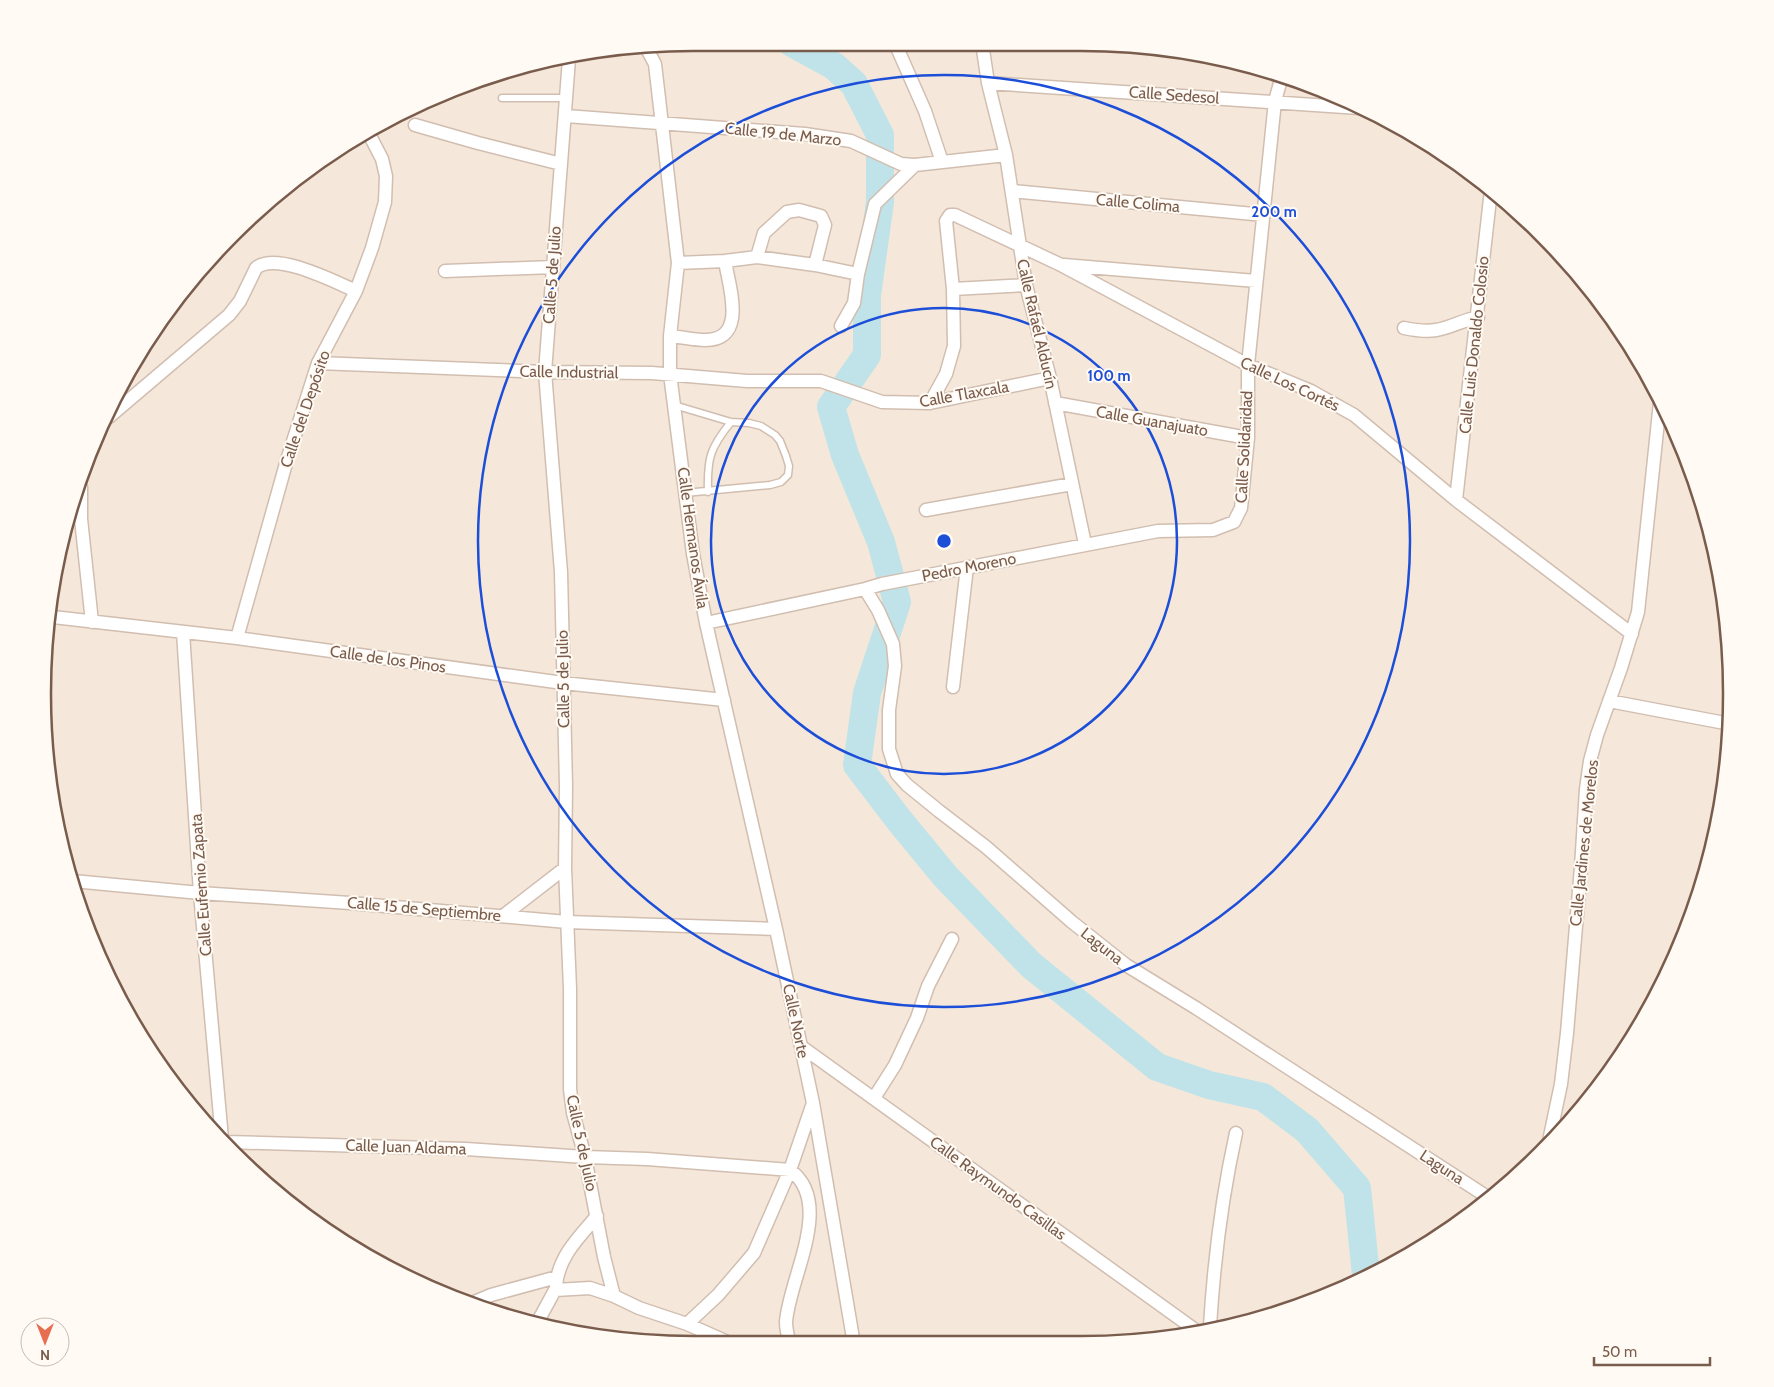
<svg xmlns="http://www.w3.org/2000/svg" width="1774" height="1387" viewBox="0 0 1774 1387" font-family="Cabin,sans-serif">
  <rect width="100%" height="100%" fill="#fdf6ec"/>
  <path fill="#f5e8da" d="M694 43 1123 44 1290 77 1406 130 1477 177 1570 264 1644 368 1697 484 1726 608 1730 736 1709 862 1664 981 1597 1090 1510 1183 1406 1257 1289 1310 1123 1343 693 1344 567 1332 444 1295 332 1235 204 1123 130 1019 65 862 43 694 65 525 130 368 233 233 368 130 525 65Z"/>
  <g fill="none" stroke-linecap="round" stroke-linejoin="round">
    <path stroke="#bfe3e8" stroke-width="28" d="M792 43 834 66 854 84 880 135V202L867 295V355L831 407 845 455 881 542 897 602 867 693 857 765 899 820 945 876 1031 965 1157 1067 1209 1085 1263 1097 1307 1130 1357 1188 1366 1275"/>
    <g stroke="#d1beb0" stroke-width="9">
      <path id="service" d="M502 98H566
        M674 405 731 422 749 423 761 426 775 435 780 441 786 456 789 466 788 475 781 482 770 485 685 493
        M708 492C707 458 710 448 731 422"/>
    </g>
    <g stroke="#d1beb0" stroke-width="15">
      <path id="minor" d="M895 43 925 111 942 162
        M982 43 988 83 1006 155 1026 285 1050 378 1085 544
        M647 49 655 64 678 263 670 336V374L693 554 706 623 776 929 813 1103 854 1344
        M569 59 545 372 561 572 566 786 565 868 570 989V1089L573 1113 585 1157 604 1257 614 1296
        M988 83 1359 108
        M566 116 805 134 851 141 901 164 915 165 1006 155
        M415 125 478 143 561 164
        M1012 191 1264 215
        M757 257 764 233 787 212 799 210 821 216 825 225 815 265
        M678 263 725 261 757 257 815 265 858 274
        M1064 265 1256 281
        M445 271 553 267
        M953 289 1026 285
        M841 326 854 303 858 274 875 204 915 165
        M1404 328C1414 330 1425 332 1436 330 1450 328 1463 320 1478 317
        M670 336C682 337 694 340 705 340 748 340 729 287 725 261
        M318 363 545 372 652 373 747 381H821L882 402 930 403 1050 378
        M930 403 946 374 954 346 953 289 946 221 950 215H955L1059 264 1248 365 1311 391 1354 415 1456 500 1632 634
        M1055 403 1248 438
        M109 417 229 315 240 301 256 268C276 251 335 282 356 291
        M81 487V519L92 622
        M1456 500 1491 190
        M926 510 1072 484
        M865 589 878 610 893 644 895 666 889 710V749L897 774 907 785 939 811 986 847 1072 922 1126 965 1196 1008 1489 1198
        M53 617 237 638 563 683 724 700
        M706 623 865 589 882 584 1158 531 1213 530 1234 522 1241 508 1248 438V365L1275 101 1282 76
        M183 632 200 893 222 1139
        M237 638 287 460 318 363 356 291 372 248 385 202 386 176 382 159 367 130
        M953 687 967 567
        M1609 701 1730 724
        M73 881 200 893 350 903 567 922 776 929
        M503 916 565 868
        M802 1047 1194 1329
        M874 1098 895 1065 917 1018 928 986 952 939
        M1549 1141 1561 1084 1567 1033 1581 867 1586 789 1590 761 1597 735 1621 668 1638 612 1660 402
        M226 1142 466 1149 585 1157 647 1159 790 1170C835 1203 789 1278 786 1322 786 1329 788 1337 790 1344
        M556 1285C559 1256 579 1237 597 1216
        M472 1303 491 1295 557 1277
        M537 1323 555 1290 590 1288 614 1296 639 1308 687 1324 732 1344
        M687 1324 718 1295 754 1253 790 1170 813 1103
        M1210 1326C1214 1261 1222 1196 1236 1133"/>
    </g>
    <use href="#service" stroke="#fff" stroke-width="6"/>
    <use href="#minor" stroke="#fff" stroke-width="12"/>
  </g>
  <g fill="none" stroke="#1d4ed8" stroke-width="2.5">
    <circle cx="944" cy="541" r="233"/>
    <circle cx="944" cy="541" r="466"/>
  </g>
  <g text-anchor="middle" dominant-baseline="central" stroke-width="4" stroke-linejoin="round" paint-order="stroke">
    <g font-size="16" fill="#7a5c4d" stroke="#fffaf3">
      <text transform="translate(1174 95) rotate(4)">Calle Sedesol</text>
      <text transform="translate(783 134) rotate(6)">Calle 19 de Marzo</text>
      <text transform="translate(1138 203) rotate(5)">Calle Colima</text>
      <text transform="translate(552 275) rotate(-86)">Calle 5 de Julio</text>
      <text transform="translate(1037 324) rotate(77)">Calle Rafaél Alducín</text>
      <text transform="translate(1474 345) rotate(-84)">Calle Luis Donaldo Colosio</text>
      <text transform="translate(569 372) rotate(1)">Calle Industrial</text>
      <text transform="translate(1290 384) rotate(25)">Calle Los Cortés</text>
      <text transform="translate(964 394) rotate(-10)">Calle Tlaxcala</text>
      <text transform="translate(305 409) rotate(-71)">Calle del Depósito</text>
      <text transform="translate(1152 421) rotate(10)">Calle Guanajuato</text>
      <text transform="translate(1244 447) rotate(-87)">Calle Solidaridad</text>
      <text transform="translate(693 538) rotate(82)">Calle Hermanos Ávila</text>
      <text transform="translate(969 567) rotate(-11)">Pedro Moreno</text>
      <text transform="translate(388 659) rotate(8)">Calle de los Pinos</text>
      <text transform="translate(563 679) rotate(-91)">Calle 5 de Julio</text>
      <text transform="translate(1584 843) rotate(-84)">Calle Jardines de Morelos</text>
      <text transform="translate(201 885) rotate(-94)">Calle Eufemio Zapata</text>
      <text transform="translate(424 909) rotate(5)">Calle 15 de Septiembre</text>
      <text transform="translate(1102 946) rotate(38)">Laguna</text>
      <text transform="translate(796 1021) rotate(78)">Calle Norte</text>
      <text transform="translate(582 1143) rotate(78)">Calle 5 de Julio</text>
      <text transform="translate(406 1147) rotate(2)">Calle Juan Aldama</text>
      <text transform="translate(1442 1167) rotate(33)">Laguna</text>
      <text transform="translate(998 1188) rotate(36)">Calle Raymundo Casillas</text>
    </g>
  </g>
  <path d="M0 0H1774V1387H0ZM693 51H1081A642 642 0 0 1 1723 693V694A642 642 0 0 1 1081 1336H693A642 642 0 0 1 51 694V693A642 642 0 0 1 693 51Z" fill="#fffaf3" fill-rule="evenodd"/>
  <path fill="none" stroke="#7a5c4d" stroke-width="2.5" d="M693 51H1081A642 642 0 0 1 1723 693V694A642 642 0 0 1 1081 1336H693A642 642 0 0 1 51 694V693A642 642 0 0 1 693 51Z"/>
  <circle cx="944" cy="541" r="8" fill="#1d4ed8" stroke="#fffaf3" stroke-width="2.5"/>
  <g font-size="15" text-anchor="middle" font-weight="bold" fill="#1d4ed8" stroke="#fffaf3" stroke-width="4" stroke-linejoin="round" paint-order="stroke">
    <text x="1274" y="217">200 m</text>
    <text x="1109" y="381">100 m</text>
  </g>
  <g transform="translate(45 1342) rotate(180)"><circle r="24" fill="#fffaf3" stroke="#cabbb1"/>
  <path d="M0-4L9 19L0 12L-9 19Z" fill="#e76f51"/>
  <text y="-8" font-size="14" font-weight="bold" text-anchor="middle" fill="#7a5c4d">N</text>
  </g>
  <path d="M1594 1357v8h116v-8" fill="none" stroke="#7a5c4d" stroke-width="2.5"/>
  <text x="1602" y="1357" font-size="15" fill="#7a5c4d" stroke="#fffaf3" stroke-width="4" paint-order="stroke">50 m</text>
</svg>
